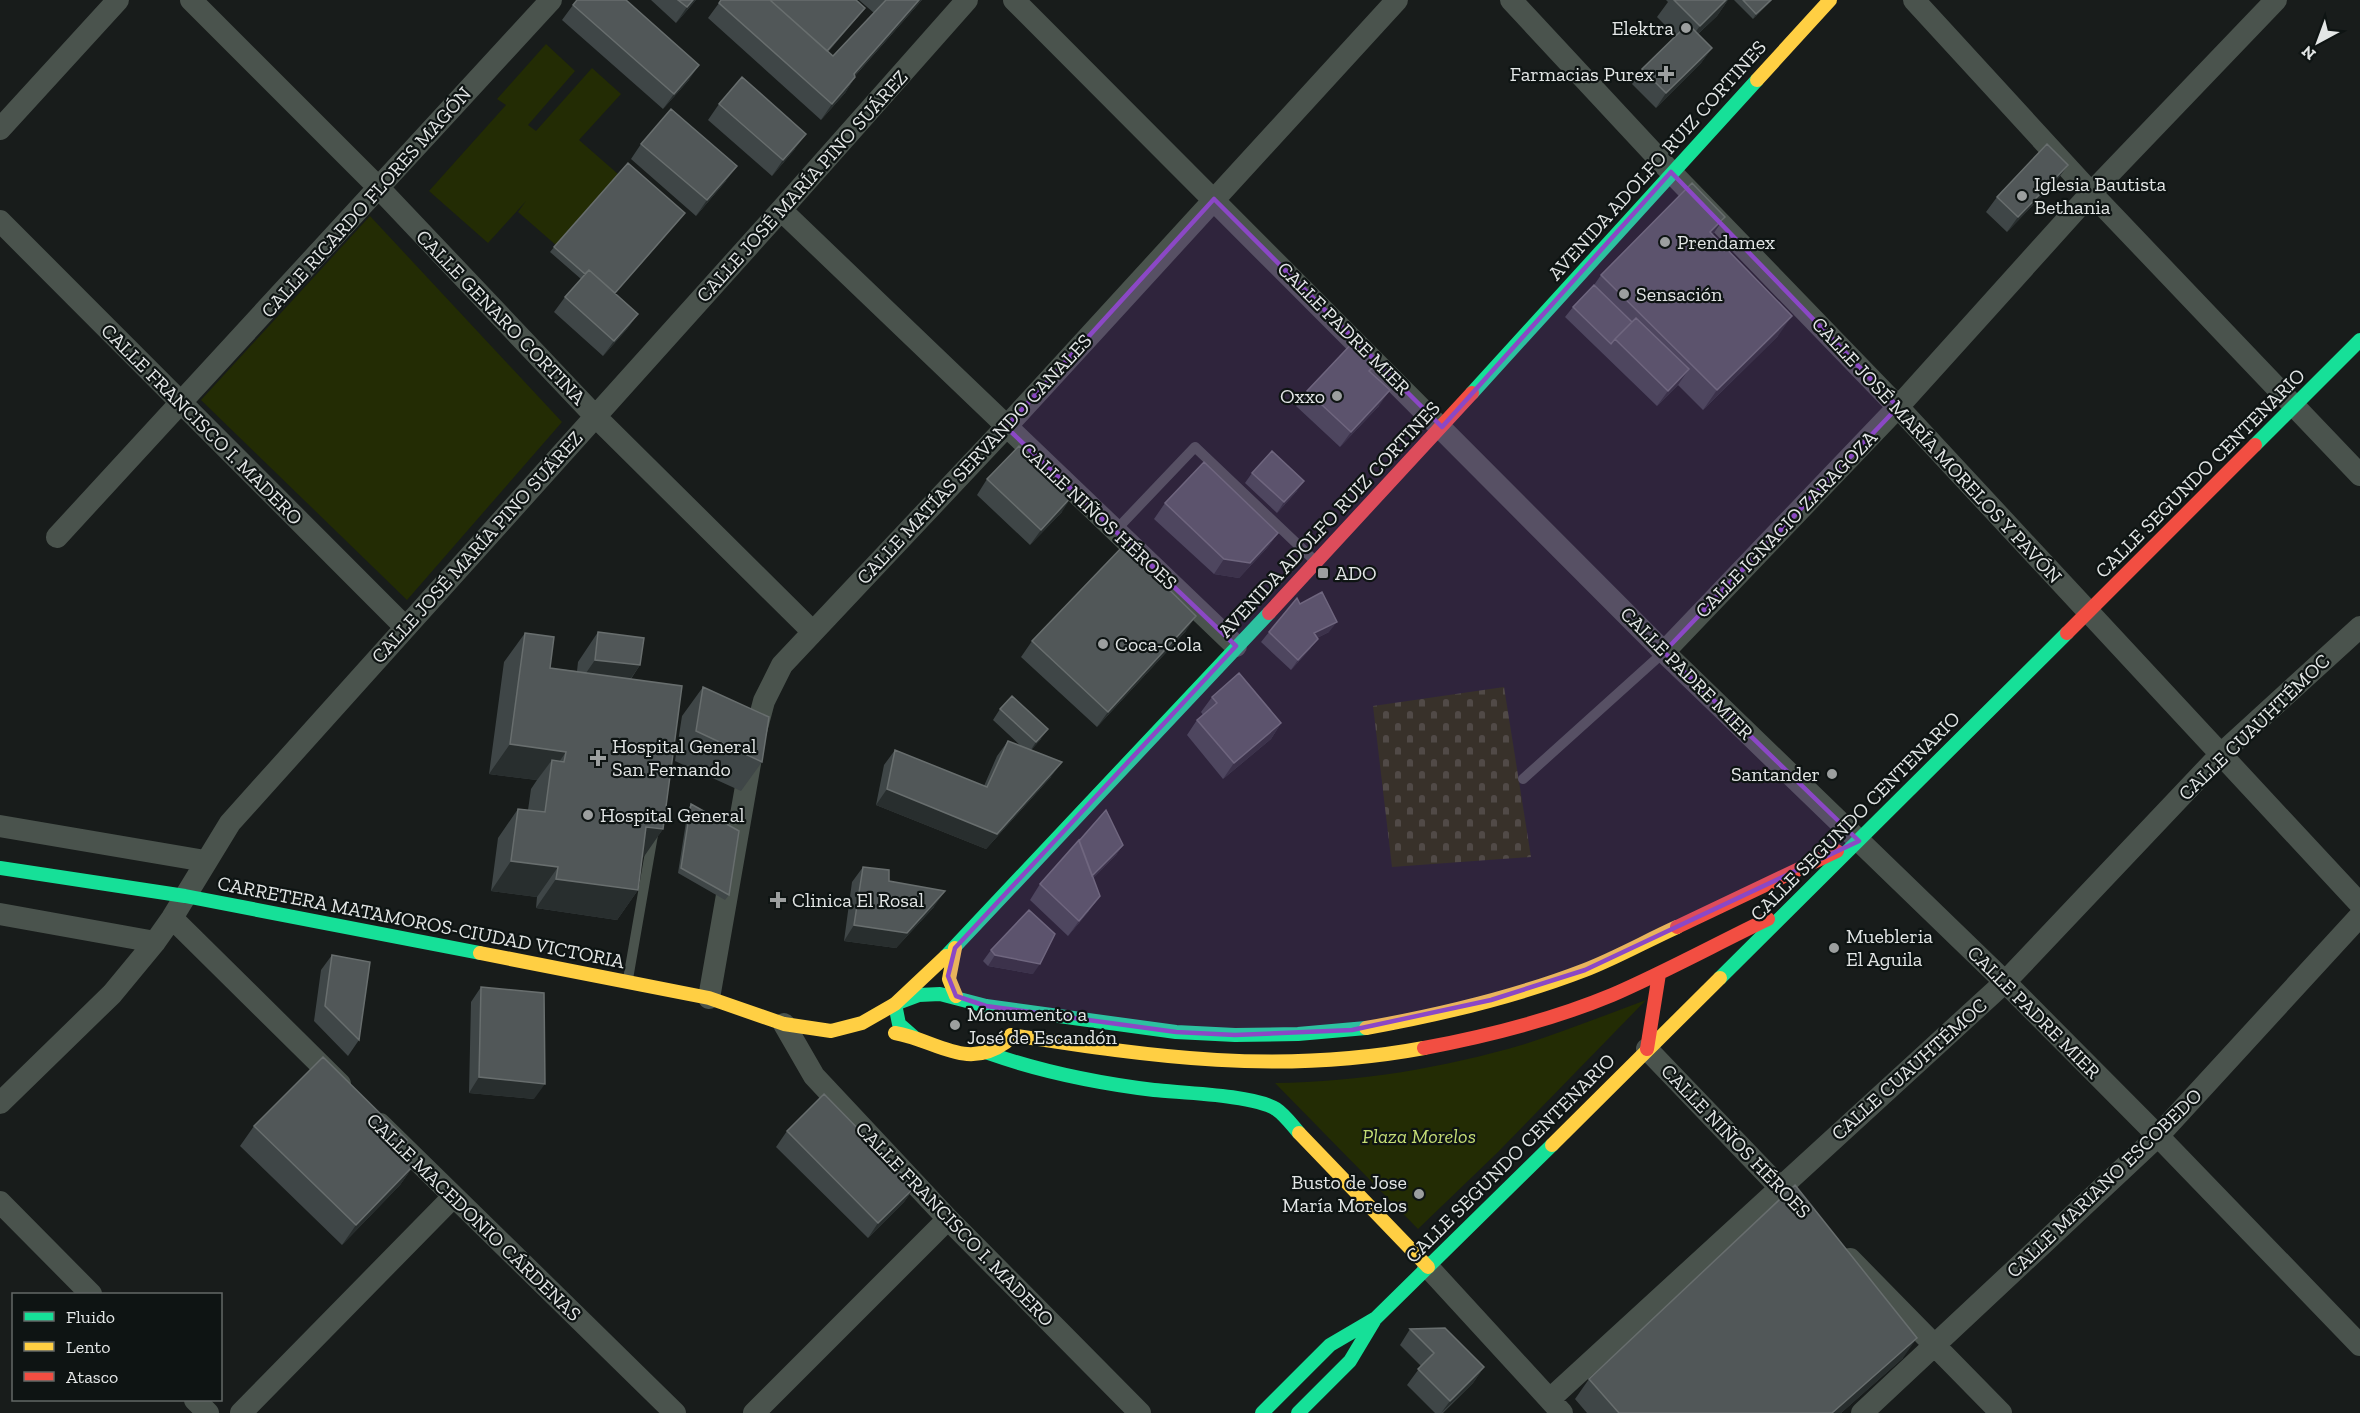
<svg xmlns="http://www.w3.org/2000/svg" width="2360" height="1413" viewBox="0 0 2360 1413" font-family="'Zilla Slab',serif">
  <defs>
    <pattern id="cemetery-stones" width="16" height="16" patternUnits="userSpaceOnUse" patternTransform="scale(1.5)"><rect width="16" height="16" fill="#232c04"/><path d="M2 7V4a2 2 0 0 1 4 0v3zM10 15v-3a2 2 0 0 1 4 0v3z" fill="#434b29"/></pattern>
  </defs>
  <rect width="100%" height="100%" fill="#181c1b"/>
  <path fill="url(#cemetery-stones)" d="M1504 687 1531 857 1392 867 1373 706Z"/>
  <path fill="#232c04" d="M546 44 575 71 528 125 536 131 592 68 621 94 579 140 618 174 557 246 518 212 526 201 488 243 429 191 506 105 497 99Z
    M370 216 562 422 407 600 201 400Z
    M1646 1000 1498 1152 1418 1229 1275 1083C1360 1082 1443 1068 1525 1044 1565 1031 1606 1015 1646 1000Z"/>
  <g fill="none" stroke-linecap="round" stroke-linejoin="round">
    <path stroke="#4a534d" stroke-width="10" d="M1115 531 1195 447 1314 560
      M1523 779 1664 652
      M628 979 653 835"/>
    <path stroke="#4a534d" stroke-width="22" d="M191 0 378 187 595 416 813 632
      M1014 0 1664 652 2005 982 2158 1136 2360 1345
      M1511 0 1671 172 1898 407 2360 904
      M1914 0 2091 193 2360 475
      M0 129 118 0
      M781 210 1236 646
      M0 221 405 627
      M57 537 551 0
      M1664 652 1898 407 2091 193 2276 0
      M0 826 205 861
      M0 914 155 942
      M172 918 340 1084
      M709 998 755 735 764 701 782 665 1006 427 1397 0
      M784 1024 814 1076 948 1219 1140 1413
      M1647 1049 1789 1197
      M0 1103 112 994 155 942 172 918 230 823 781 210 967 0
      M380 1124 675 1413
      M0 1202 91 1294
      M1850 1259 2001 1413
      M1428 1267 1562 1413
      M1550 1399 2005 982 2221 754 2360 627
      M195 1400 208 1413
      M241 1413 453 1197
      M754 1413 948 1219
      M1862 1413 2158 1136 2360 916"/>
    <path stroke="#16e098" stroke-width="14" d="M1472 393 1757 80
      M2255 445 2360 340
      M0 868 185 896 480 953
      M946 956 1269 613
      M1720 978 2067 633
      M915 1038 899 1024 895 1004 919 995 940 994 986 1006 1176 1032 1235 1035 1298 1034 1366 1028
      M988 1053C1042 1072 1097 1083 1154 1090 1183 1093 1254 1095 1276 1109 1285 1115 1292 1125 1299 1133
      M1262 1413 1330 1345 1376 1318 1552 1145
      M1298 1413 1350 1361 1374 1321"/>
    <path stroke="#ffcf43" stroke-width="14" d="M1757 80 1830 0
      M955 948 949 979 956 996
      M480 953 709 998 784 1024 831 1031 862 1023 895 1004 946 956
      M1366 1028C1439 1015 1515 997 1585 970 1616 958 1646 941 1677 927
      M895 1033C936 1040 966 1071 1006 1042
      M1011 1035C1155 1057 1278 1075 1424 1048
      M1299 1133 1428 1267
      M1552 1145 1720 978"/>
    <path stroke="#f24e42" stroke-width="14" d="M1269 613 1472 393
      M2067 633 2255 445
      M1677 927 1837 851
      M1424 1048C1488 1036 1552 1020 1612 995 1665 972 1716 944 1768 919
      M1647 1049 1659 974"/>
  </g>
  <path fill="#3f4647" d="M651 0H696L676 23Z
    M859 0H922L855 76V77L845 93 821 120 708 18 719 3 861 13 828 52 833 56 874 13Z
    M1666 0H1728L1717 16 1698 34 1712 48 1701 63 1656 108 1632 84 1642 69 1676 36 1657 17 1668 2Z
    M1734 0H1772L1753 19Z
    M573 5 689 80 663 109 562 20Z
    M719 104 795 149 772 176 708 120Z
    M641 144 726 181 696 216 631 159Z
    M2068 165 2057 180 2007 232 1986 212 1997 197Z
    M685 213 615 293 638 314 627 329 603 356 554 312 565 297 581 279 550 252 554 247Z
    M1725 217 1712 235 1778 336 1703 410 1678 385 1657 406 1565 317 1573 307 1594 285 1601 275Z
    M1371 373 1379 406 1340 447 1296 406 1307 391Z
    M1252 473 1297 491 1277 513 1245 483Z
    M987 479 1062 512 1030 545 977 495Z
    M1165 503 1278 533 1267 548 1239 578 1214 574 1154 519Z
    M1300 604 1329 632 1317 638 1310 649 1291 670 1261 642 1269 632Z
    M1186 631 1097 727 1021 657 1032 641Z
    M598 632 640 665 631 679 663 829 642 858 638 890 617 920 536 908 537 897 491 891 498 838 518 809 528 810 531 789 537 780 489 774 504 662 525 633 550 668 577 671 578 662Z
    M703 687 762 762 741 791 675 761 682 716Z
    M1212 697 1281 723 1271 739 1223 779 1187 735 1197 720 1203 715 1201 712Z
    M1000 709 1041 739 1031 750 1051 777 986 849 876 805 884 765 895 750 984 786 997 756 1008 741 1022 747 993 720Z
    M691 804 729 895 725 900 678 873 688 809Z
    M1123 845 1116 855 1093 878 1089 911 1068 936 1030 900 1040 884Z
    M863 867 934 907 896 948 844 941 852 882Z
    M991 950 1033 974 988 966 983 961Z
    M332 955 359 1040 348 1056 314 1021 321 970Z
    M481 987 534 1099 469 1093 471 1002Z
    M254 1126 399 1151 414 1165 400 1185 342 1245 240 1146Z
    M787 1131 915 1187 904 1202 868 1238 776 1147Z
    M1410 1329 1484 1367 1473 1383 1443 1413H1435L1407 1385 1421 1366 1400 1345Z
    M1903 1358 1841 1413H1587L1575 1399 1589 1379Z"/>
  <path fill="#282e2e" d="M693 0H696L676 23 687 7Z
    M919 0H922L843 89 854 74Z
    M1726 0H1728L1717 16 1685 46 1700 26Z
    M1771 0H1772L1753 19 1756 14Z
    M1712 48 1701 63 1656 108 1666 93Z
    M699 65 689 80 663 109 674 94Z
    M855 77 845 93 821 120 832 104Z
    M806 134 795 149 772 176 783 160Z
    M2068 165 2057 180 2007 232 2018 217Z
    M737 166 726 181 696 216 707 200Z
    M685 213 681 218 608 302 611 297Z
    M1725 217 1711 237 1710 232Z
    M638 314 627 329 603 356 614 341Z
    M1792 316 1778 336 1703 410 1717 390Z
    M1689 369 1678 385 1657 406 1668 391Z
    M1390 390 1379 406 1340 447 1351 432Z
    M1304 481 1297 491 1277 513 1284 502Z
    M1072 496 1062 512 1030 545 1041 530Z
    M1278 533 1267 548 1239 578 1214 574 1224 559Z
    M1196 616 1186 631 1097 727 1108 712Z
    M1337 622 1329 632 1307 643 1314 633Z
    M1318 639 1310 649 1291 670 1298 660Z
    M595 660 640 665 620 694 575 689Z
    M1281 723 1271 739 1223 779 1234 763Z
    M1048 729 1041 739 1029 753 1036 742Z
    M510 744 566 752 550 775 552 760 537 780 489 774Z
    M1062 762 1051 777 986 849 876 805 887 789 997 834Z
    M646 827 663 829 643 858 626 856Z
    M1123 845 1116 855 1081 891 1088 880Z
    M511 861 558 867 537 897 491 891Z
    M556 879 638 890 617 920 536 908Z
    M945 891 934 907 896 948 844 941 854 925Z
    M1100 896 1089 911 1068 936 1079 921Z
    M995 955 1040 964 1033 974 988 966Z
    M479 1077 545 1084 534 1099 469 1093Z
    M414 1165 400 1185 342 1245 356 1225Z
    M915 1187 904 1202 868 1238 878 1223Z
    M1917 1338 1903 1358 1841 1413H1832Z
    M1484 1367 1473 1383 1441 1413 1450 1401Z"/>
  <path fill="#515758" stroke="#686e6e" stroke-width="1.5" d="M577 0H626L699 65 674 94 573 5Z
    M678 0H693L687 7Z
    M721 0H770L833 56 886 0H919L854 74 855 77 832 104 719 3Z
    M770 0H856L865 8 827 51Z
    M1674 0H1726L1700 26Z
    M1743 0H1771L1756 14Z
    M1688 24 1712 48 1666 93 1642 69Z
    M742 77 806 134 783 160 719 104Z
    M671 109 737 166 707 200 641 144Z
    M2047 144 2068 165 2018 217 1997 197Z
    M628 163 685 213 615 293 589 270 585 274 554 247Z
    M1692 183 1725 217 1710 232 1792 316 1717 390 1601 275Z
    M589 270 638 314 614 341 565 297Z
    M1594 285 1632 322 1615 339 1611 344 1573 307Z
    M1636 318 1689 369 1668 391 1615 339Z
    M1357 338 1380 360 1369 371 1390 390 1351 432 1307 391Z
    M1019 446 1072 496 1041 530 987 479Z
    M1272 451 1304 481 1284 502 1252 473Z
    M1204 462 1278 533 1250 563 1224 559 1165 503Z
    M1124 545 1196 616 1108 712 1032 641Z
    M1322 592 1337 622 1314 633 1318 639 1298 660 1269 632 1297 598 1300 604Z
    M598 632 644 638 640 665 595 660Z
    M525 633 554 637 550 668 682 686 663 829 646 827 638 890 556 879 558 867 511 861 518 809 545 812 552 760 564 762 566 752 510 744Z
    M1239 673 1281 723 1234 763 1197 720 1217 703 1212 697Z
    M703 687 769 717 762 762 696 731Z
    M1012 696 1048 729 1036 742 1000 709Z
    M1008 741 1062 762 997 834 887 789 895 750 987 787Z
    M691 804 739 831 729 895 681 868Z
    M1106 810 1123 845 1092 876 1079 841Z
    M1079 840 1100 896 1079 921 1040 884Z
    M863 867 889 870V881L945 891 907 933 854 925Z
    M1029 910 1055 934 1040 964 995 955 991 950Z
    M332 955 370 962 359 1040 325 1006Z
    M481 987 544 993 545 1084 479 1077Z
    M323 1057 407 1140 398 1150 414 1165 356 1225 254 1126Z
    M824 1094 915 1187 878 1223 787 1131Z
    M1795 1185 1917 1338 1832 1413H1619L1589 1379Z
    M1445 1328 1484 1367 1450 1401 1418 1369 1434 1353 1410 1329Z"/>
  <path fill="#8b48c5" fill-opacity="0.2" stroke="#8b48c5" stroke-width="4.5" stroke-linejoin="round" d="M1671 172 1898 407 1664 652 1859 841 1585 970 1491 1000 1352 1030 1235 1035 1176 1032 986 1006 956 996 948 976 955 948 1236 646 1006 427 1214 199 1442 427Z"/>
  <g fill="#9c9f9f" stroke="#0e1413" stroke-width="2">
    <circle cx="1686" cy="28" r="6"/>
    <path d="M1663 65h6v6h6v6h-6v6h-6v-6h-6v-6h6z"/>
    <circle cx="2022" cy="196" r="6"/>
    <circle cx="1665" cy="242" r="6"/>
    <circle cx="1624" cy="294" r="6"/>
    <circle cx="1337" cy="396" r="6"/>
    <rect x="1317" y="567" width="12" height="12" rx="3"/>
    <circle cx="1103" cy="644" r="6"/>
    <path d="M595 749h6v6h6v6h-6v6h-6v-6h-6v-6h6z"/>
    <circle cx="1832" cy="774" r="6"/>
    <circle cx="588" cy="815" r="6"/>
    <path d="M775 891h6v6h6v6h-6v6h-6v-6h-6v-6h6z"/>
    <circle cx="1834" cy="948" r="6"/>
    <circle cx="955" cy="1025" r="6"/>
    <circle cx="1419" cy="1194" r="6"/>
  </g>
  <g text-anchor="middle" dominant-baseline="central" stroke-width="4.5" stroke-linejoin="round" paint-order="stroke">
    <g font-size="20" fill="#e3e6e6" stroke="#0e1413" text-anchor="start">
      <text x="1674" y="28" text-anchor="end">Elektra</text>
      <text x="1654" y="74" text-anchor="end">Farmacias Purex</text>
      <text x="2034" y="184">Iglesia Bautista<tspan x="2034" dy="23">Bethania</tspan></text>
      <text x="1677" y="242">Prendamex</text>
      <text x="1636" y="294">Sensación</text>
      <text x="1325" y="396" text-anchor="end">Oxxo</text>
      <text x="1335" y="573">ADO</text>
      <text x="1115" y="644">Coca-Cola</text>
      <text x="612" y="746">Hospital General<tspan x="612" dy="23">San Fernando</tspan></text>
      <text x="1820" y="774" text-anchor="end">Santander</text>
      <text x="600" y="815">Hospital General</text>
      <text x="792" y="900">Clinica El Rosal</text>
      <text x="1846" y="936">Muebleria<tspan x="1846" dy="23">El Aguila</tspan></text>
      <text x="967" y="1014">Monumento a<tspan x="967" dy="23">José de Escandón</tspan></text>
      <text x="1407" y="1182" text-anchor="end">Busto de Jose<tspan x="1407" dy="23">María Morelos</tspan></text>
    </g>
    <g font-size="20" fill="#e3e6e6" stroke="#0e1413">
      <text transform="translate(1657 160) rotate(-48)">AVENIDA ADOLFO RUIZ CORTINES</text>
      <text transform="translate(802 186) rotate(-48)">CALLE JOSÉ MARÍA PINO SUÁREZ</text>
      <text transform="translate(366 202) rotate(-48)">CALLE RICARDO FLORES MAGÓN</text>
      <text transform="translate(501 317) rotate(46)">CALLE GENARO CORTINA</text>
      <text transform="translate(1344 328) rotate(45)">CALLE PADRE MIER</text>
      <text transform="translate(202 424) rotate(45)">CALLE FRANCISCO I. MADERO</text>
      <text transform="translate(1937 450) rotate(47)">CALLE JOSÉ MARÍA MORELOS Y PAVÓN</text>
      <text transform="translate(974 459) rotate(-47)">CALLE MATÍAS SERVANDO CANALES</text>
      <text transform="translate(2200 473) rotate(-45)">CALLE SEGUNDO CENTENARIO</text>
      <text transform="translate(1099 516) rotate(43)">CALLE NIÑOS HÉROES</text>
      <text transform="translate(1329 519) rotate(-47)">AVENIDA ADOLFO RUIZ CORTINES</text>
      <text transform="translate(1786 524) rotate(-46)">CALLE IGNACIO ZARAGOZA</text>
      <text transform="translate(477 547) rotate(-48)">CALLE JOSÉ MARÍA PINO SUÁREZ</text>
      <text transform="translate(1687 673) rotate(45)">CALLE PADRE MIER</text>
      <text transform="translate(2254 727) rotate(-44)">CALLE CUAUHTÉMOC</text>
      <text transform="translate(1855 816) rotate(-45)">CALLE SEGUNDO CENTENARIO</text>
      <text transform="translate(421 922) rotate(11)">CARRETERA MATAMOROS-CIUDAD VICTORIA</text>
      <text transform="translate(2034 1012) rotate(45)">CALLE PADRE MIER</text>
      <text transform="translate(1909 1069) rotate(-42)">CALLE CUAUHTÉMOC</text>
      <text transform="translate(1736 1141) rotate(46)">CALLE NIÑOS HÉROES</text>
      <text transform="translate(1510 1158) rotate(-45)">CALLE SEGUNDO CENTENARIO</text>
      <text transform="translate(2104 1183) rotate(-44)">CALLE MARIANO ESCOBEDO</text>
      <text transform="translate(474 1217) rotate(44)">CALLE MACEDONIO CÁRDENAS</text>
      <text transform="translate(955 1224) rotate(46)">CALLE FRANCISCO I. MADERO</text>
    </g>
    <g font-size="20" font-style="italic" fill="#c5dd75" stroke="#0e1413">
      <text x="1419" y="1136">Plaza Morelos</text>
    </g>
  </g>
  <rect x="12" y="1293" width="210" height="108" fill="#0e1413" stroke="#636867" stroke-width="1.5"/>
  <rect x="24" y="1312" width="30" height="9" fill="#16e098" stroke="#636867" stroke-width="1.5"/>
  <text x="66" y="1323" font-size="18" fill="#e3e6e6">Fluido</text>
  <rect x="24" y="1342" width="30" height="9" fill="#ffcf43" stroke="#636867" stroke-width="1.5"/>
  <text x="66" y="1353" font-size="18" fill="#e3e6e6">Lento</text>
  <rect x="24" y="1372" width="30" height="9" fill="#f24e42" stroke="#636867" stroke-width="1.5"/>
  <text x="66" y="1383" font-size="18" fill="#e3e6e6">Atasco</text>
  <g transform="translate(2318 42) rotate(221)" stroke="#0e1413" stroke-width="4.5" paint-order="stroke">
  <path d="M0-4.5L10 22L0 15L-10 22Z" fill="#e3e6e6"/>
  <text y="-9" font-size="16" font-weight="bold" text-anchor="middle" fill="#e3e6e6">N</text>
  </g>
</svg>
